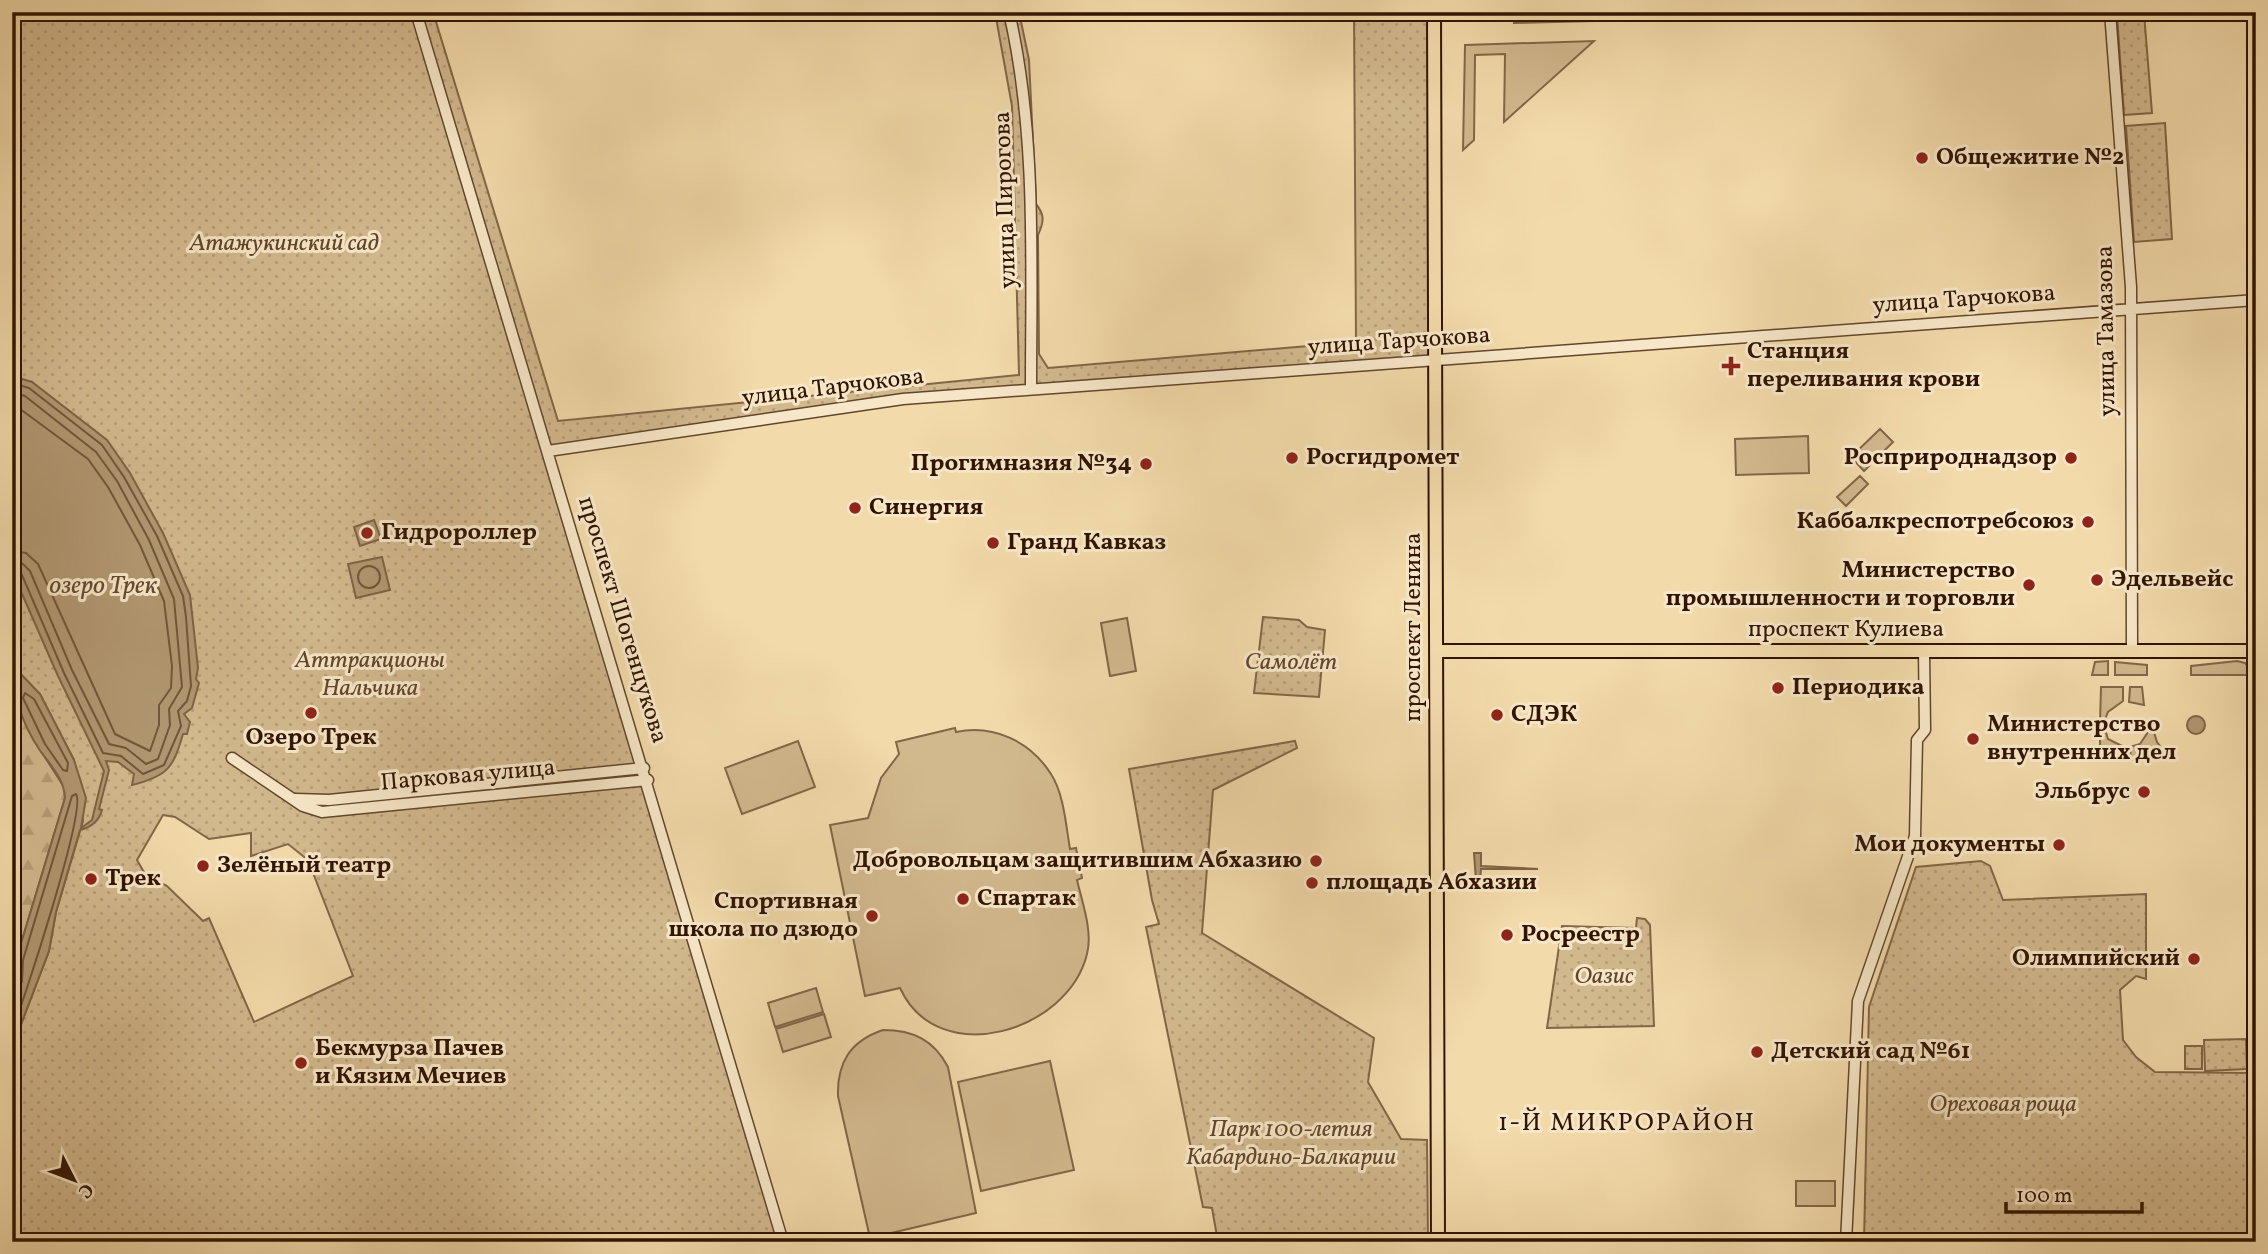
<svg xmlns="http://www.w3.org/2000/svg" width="2268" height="1254" viewBox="0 0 2268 1254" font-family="Vollkorn,serif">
  <defs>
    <pattern id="forest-firs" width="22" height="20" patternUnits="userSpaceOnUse" patternTransform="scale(1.75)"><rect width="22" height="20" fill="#d2b88d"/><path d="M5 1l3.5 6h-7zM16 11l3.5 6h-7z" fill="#b59d78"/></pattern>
    <pattern id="park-dots" width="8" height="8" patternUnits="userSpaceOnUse" patternTransform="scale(1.75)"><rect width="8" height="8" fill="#d2b88d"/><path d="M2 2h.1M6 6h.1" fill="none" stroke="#b59d78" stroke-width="1.8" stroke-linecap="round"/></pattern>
  </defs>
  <rect width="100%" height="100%" fill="#f3daaa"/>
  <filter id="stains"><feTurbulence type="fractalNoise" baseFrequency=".00286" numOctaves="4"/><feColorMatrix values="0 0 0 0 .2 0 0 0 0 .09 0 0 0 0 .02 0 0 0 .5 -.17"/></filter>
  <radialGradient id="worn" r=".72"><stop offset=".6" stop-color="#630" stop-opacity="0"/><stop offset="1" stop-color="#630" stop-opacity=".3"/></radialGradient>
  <path fill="#d2b88d" stroke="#826647" stroke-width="2" d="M1514 12H1585L1594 21 1514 23Z
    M1594 41 1504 122 1505 54 1475 55 1474 140 1463 150 1465 45Z
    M1880 429 1893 442 1864 471 1851 457Z
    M1808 436 1809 473 1736 475 1735 439Z
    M1860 476 1868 484 1846 506 1837 497Z
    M1127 618 1136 671 1110 676 1101 623Z
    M2108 661V675H2092L2095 662Z
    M2237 661 2245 663 2256 675H2191V666Z
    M2115 662 2147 665V675H2115Z
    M2101 687H2123V701L2108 712 2104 722 2100 723Z
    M2130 687H2142L2144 705 2129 702Z
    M955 728 956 732C993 724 1030 741 1051 774 1064 794 1066 826 1070 849L1076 848 1082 878 1077 880C1082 902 1093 931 1087 954 1068 1032 938 1071 900 988L865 996 830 825 868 818 881 778 899 754 896 742Z
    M2100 729H2105L2108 739 2124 747 2125 759H2100Z
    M2150 729H2153L2157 742 2166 754 2174 747 2176 749 2168 759 2131 760 2130 747 2140 744Z
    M798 741 815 787 742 814 725 768Z
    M816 988 823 1012 775 1027 768 1003Z
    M824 1014 831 1037 783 1052 776 1029Z
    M883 1030C913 1030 934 1040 948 1067L976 1213 870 1238 838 1096C837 1063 850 1041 883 1030Z
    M1050 1061 1074 1170 981 1191 958 1082Z
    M1796 1181H1835V1206H1796Z"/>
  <path fill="url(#forest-firs)" stroke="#826647" stroke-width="2" d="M12 690 39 748 64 787 65 798 16 960 17 975 12 991Z"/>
  <path fill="url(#park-dots)" stroke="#826647" stroke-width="2" fill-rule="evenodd" d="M12 12H433L558 421 1019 375 1012 106 995 12H1019L1029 60 1036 204C1045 215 1044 222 1038 235L1039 354 1048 368 1356 342 1354 12H1434L1435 360 903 399 549 451 783 1242H12V1048L49 951 56 912 83 821 74 760 40 694 12 665ZM163 815 175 817 209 839 251 833V856L288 844 308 860 353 976 254 1022 209 918 203 921 167 886 145 874 137 860Z
    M2144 13 2152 113 2124 115 2117 15Z
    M2165 123 2172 239 2134 242 2126 126Z
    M1263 617 1299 620 1307 627 1325 630 1319 697 1254 693Z
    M1295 741 1297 748 1213 790 1202 933 1374 1038 1368 1082 1401 1139 1427 1140 1428 1242H1218L1212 1208 1203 1207 1146 927 1159 924 1152 900 1129 769Z
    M1981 861 1990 866 2003 900 2146 894V979L2136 976 2120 990 2123 1040 2136 1057 2155 1072 2256 1073V1242H1864L1869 1007 1916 867Z
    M1637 918 1645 919 1650 925 1654 1026 1547 1028 1562 926 1636 928Z
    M2246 1039 2247 1069 2205 1071 2204 1040Z
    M2185 1046H2202V1069H2185Z"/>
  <path fill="#b19771" stroke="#7e6344" stroke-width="2" d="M12 376 32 382 107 440 130 473 163 533 190 595 198 668 196 679 199 683 192 708 184 714 190 722 187 734H183C173 768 168 776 132 785L134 774 118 762 106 761 109 770 99 809 102 810C99 821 92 827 80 830L56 912 49 951 12 1048 16 960 65 798C64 778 50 765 39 749 23 725 12 694 12 665L40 694 74 760 86 798 81 828 92 820 104 771 58 676 12 571Z
    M374 520 381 539 360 546 354 527Z
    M382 557 390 590 356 598 348 564Z
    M2187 725a9 9 0 1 1 18 0a9 9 0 1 1-18 0Z
    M1474 853H1481V866L1538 869H1481L1480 881H1476Z"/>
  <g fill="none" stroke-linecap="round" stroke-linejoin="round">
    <path stroke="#715639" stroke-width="2" d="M12 383 29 388 102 445 124 477 157 536 183 596 186 617 191 686 187 701 178 711 181 726 164 765 143 774 121 756 103 753 64 673 22 575 12 570
      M12 392 25 396 96 452 117 481 149 540 174 599 182 687 169 709 170 725 158 759 146 764 126 748 109 744 72 670 30 571 23 564 12 562
      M12 403 88 459 108 487 140 545 164 601 172 666 171 688 159 705V725L150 751 115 734 38 564 26 553 12 551
      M358 577a11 11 0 1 1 22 0a11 11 0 1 1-22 0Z
      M25 693 34 699 68 763 67 771 63 770 45 744 23 698Z
      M12 988 22 982 23 960 72 796 76 794C87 809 23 1003 12 1031"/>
    <g stroke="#62462b" stroke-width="13">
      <path id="minor" d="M416 12 783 1242
        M1009 12C1037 134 1031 264 1031 388
        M2110 12 2131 287 2132 650
        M548 451 903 399 2256 300
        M232 758 303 806 322 812 648 780
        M295 799 329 800 644 768
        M1846 1242 1858 1001 1915 836 1917 740 1925 730 1924 651"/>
    </g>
    <g stroke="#311401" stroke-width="16">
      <path id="major" d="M1434 12 1438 1242
        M1436 651H2256"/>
    </g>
    <use href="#minor" stroke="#f7e7c8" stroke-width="10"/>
    <use href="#major" stroke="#f3daaa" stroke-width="12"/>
  </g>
  <g fill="#8f2418" stroke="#f7e7c8" stroke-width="2.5">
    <circle cx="1922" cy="158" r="7"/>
    <path d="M1727.5 355.5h7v7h7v7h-7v7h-7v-7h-7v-7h7z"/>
    <circle cx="1292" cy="458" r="7"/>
    <circle cx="2071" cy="458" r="7"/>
    <circle cx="1146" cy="464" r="7"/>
    <circle cx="855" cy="508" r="7"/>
    <circle cx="2088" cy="522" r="7"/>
    <circle cx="367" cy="533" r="7"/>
    <circle cx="993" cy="543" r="7"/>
    <circle cx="2097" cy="580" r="7"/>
    <circle cx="2029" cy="585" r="7"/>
    <circle cx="1778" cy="688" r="7"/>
    <circle cx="311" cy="713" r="7"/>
    <circle cx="1497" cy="715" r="7"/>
    <circle cx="1973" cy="739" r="7"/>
    <circle cx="2144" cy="792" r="7"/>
    <circle cx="2059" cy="845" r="7"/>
    <circle cx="1316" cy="861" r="7"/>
    <circle cx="203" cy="866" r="7"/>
    <circle cx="91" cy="879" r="7"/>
    <circle cx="1312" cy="883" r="7"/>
    <circle cx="963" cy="899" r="7"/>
    <circle cx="872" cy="916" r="7"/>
    <circle cx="1507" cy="935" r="7"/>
    <circle cx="2194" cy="959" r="7"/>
    <circle cx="1757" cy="1052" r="7"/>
    <circle cx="301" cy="1063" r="7"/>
  </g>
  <g text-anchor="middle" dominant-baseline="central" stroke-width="6" stroke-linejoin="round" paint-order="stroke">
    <g font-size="24" font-weight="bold" fill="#311401" stroke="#f7e7c8" text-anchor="start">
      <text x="1936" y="158">Общежитие №2</text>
      <text x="1747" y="352">Станция<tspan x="1747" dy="28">переливания крови</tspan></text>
      <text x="1306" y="458">Росгидромет</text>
      <text x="2057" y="458" text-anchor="end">Росприроднадзор</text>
      <text x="1132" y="464" text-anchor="end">Прогимназия №34</text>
      <text x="869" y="508">Синергия</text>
      <text x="2074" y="522" text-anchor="end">Каббалкреспотребсоюз</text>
      <text x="381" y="533">Гидророллер</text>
      <text x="1007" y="543">Гранд Кавказ</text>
      <text x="2015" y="571" text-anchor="end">Министерство<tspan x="2015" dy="28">промышленности и торговли</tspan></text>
      <text x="2111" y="580">Эдельвейс</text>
      <text x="1792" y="688">Периодика</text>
      <text x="1511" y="715">СДЭК</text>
      <text x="1987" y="725">Министерство<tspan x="1987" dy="28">внутренних дел</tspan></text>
      <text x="311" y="738" text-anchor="middle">Озеро Трек</text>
      <text x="2130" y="792" text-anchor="end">Эльбрус</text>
      <text x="2045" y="845" text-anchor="end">Мои документы</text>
      <text x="1302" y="861" text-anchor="end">Добровольцам защитившим Абхазию</text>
      <text x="217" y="866">Зелёный театр</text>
      <text x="105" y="879">Трек</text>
      <text x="1326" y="883">площадь Абхазии</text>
      <text x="977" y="899">Спартак</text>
      <text x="858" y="902" text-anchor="end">Спортивная<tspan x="858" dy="28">школа по дзюдо</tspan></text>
      <text x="1521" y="935">Росреестр</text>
      <text x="2180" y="959" text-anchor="end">Олимпийский</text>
      <text x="315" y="1049">Бекмурза Пачев<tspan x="315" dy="28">и Кязим Мечиев</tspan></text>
      <text x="1771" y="1052">Детский сад №61</text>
    </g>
    <g font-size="24" fill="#311401" stroke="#f7e7c8">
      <text transform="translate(1006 200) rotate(-92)">улица Пирогова</text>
      <text transform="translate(1964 300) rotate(-4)">улица Тарчокова</text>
      <text transform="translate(2107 331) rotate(-91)">улица Тамазова</text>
      <text transform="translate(1399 342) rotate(-4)">улица Тарчокова</text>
      <text transform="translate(833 388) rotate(-7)">улица Тарчокова</text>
      <text transform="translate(622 620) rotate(73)">проспект Шогенцукова</text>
      <text transform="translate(1414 627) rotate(-90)">проспект Ленина</text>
      <text x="1846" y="630">проспект Кулиева</text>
      <text transform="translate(468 776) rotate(-5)">Парковая улица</text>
    </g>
    <g font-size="24" font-style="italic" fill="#61452b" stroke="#f7e7c8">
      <text x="284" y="244">Атажукинский сад</text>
      <text x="370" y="661">Аттракционы<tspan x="370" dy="28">Нальчика</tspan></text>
      <text x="1291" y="663">Самолёт</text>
      <text x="1604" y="977">Оазис</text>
      <text x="2003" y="1105">Ореховая роща</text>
      <text x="1291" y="1130">Парк 100-летия<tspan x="1291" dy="28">Кабардино-Балкарии</tspan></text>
    </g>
    <g font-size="26" font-style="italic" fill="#64482e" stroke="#f7e7c8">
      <text x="103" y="586">озеро Трек</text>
    </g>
    <g font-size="26" letter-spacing="2" fill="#311401" stroke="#f7e7c8">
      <text x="1627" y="1123">1-Й МИКРОРАЙОН</text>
    </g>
  </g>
  <rect width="2268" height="1254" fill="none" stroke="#f3daaa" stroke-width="42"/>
  <rect x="14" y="14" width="2240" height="1226" fill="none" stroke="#311401" stroke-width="3.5"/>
  <rect x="21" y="21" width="2226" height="1212" fill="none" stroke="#311401" stroke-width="2"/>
  <g transform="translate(74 1180) rotate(132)" stroke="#f7e7c8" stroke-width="5" paint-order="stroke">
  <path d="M0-5L12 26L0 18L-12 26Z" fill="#311401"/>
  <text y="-10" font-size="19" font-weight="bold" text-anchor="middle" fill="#311401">С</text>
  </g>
  <path d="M2006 1202v10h136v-10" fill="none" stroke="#311401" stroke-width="3.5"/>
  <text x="2016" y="1202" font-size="21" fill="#311401" stroke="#f7e7c8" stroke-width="5" paint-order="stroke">100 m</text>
  <rect width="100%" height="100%" filter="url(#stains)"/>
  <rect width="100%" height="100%" fill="url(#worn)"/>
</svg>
